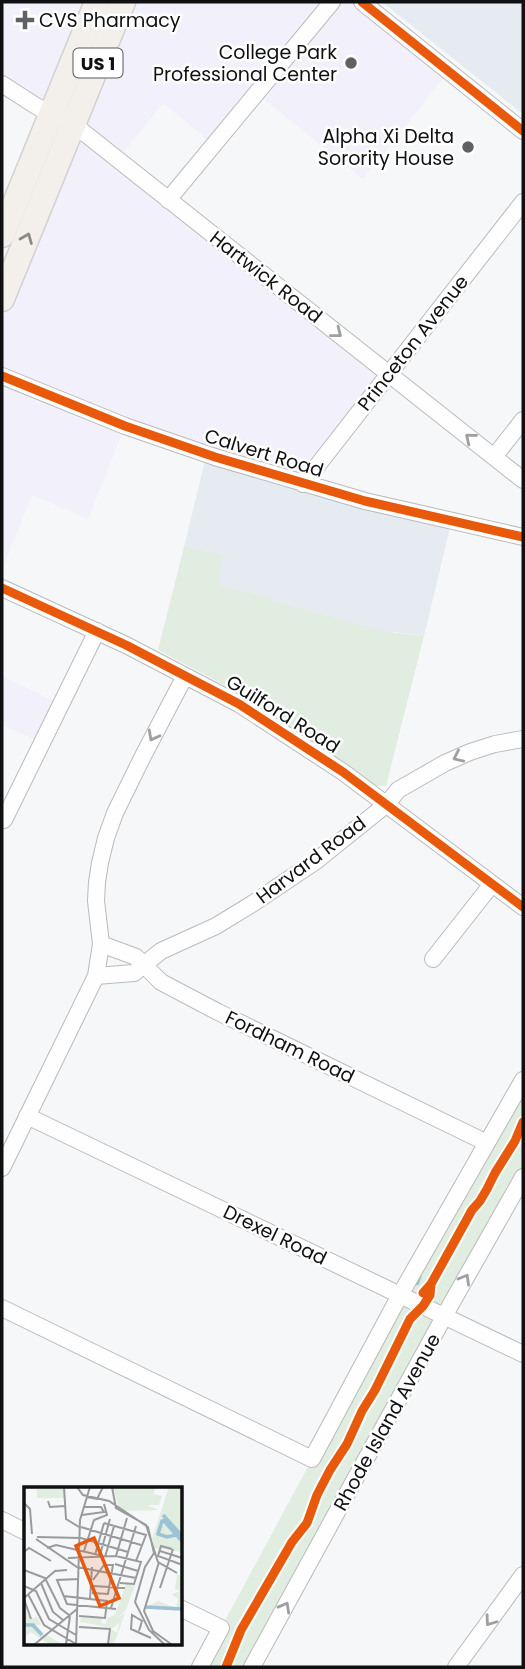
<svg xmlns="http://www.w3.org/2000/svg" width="525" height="1669" viewBox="0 0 525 1669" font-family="Poppins,sans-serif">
  <rect width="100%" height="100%" fill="#f6f7f9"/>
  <path fill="#f2f0fb" d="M2 2H97L51 114 2 84Z
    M123 2H362L449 71 363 179 256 93 214 145 163 103 118 160 390 374 303 484 125 426 88 519 32 495 2 570V299Z
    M2 676 58 703 41 742 2 725Z"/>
  <path fill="#e6ebf1" d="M382 2H523V114Z
    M205 461 342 503 450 528 424 636 393 632 376 654 276 607 267 597 217 585 184 547Z"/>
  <path fill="#e1ede0" d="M184 547 223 555 218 585 268 597 274 604 276 602 387 632 424 636 386 786H374L268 711 243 695 158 650Z
    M523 1080V1172L252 1667H200L400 1296Z"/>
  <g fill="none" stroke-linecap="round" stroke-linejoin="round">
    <path stroke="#9cc2d5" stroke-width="4.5" d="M417 1283 420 1274"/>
    <g stroke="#bababb" stroke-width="18">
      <path id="minor" d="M362 2 523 131
        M2 84 36 106 73 124 523 480
        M168 200 332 2
        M2 376 125 426 215 457 365 501 523 537
        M494 457 523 420
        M303 484 523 202
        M2 588 126 645 239 704 343 772 523 907
        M2 819 4 820 97 631
        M101 944 136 957 161 982 218 1012 487 1143
        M433 959 492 884
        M96 976 134 973 161 951 216 926 252 904 316 861 387 804 398 790 445 763 470 752 495 744 523 739
        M27 1116 523 1354
        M2 1168 96 976 101 944 96 901 97 882 100 863 106 838 115 813 143 756 185 676
        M2 1308 312 1459 400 1295 523 1080
        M2 1520 26 1532
        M180 1608 221 1628 200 1667
        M252 1667 451 1304 523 1177
        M456 1667 523 1575"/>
    </g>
    <g stroke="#d1d1d2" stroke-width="27">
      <path id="primary" d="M2 235 97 2
        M2 299 123 2"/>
    </g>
    <use href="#minor" stroke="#fefefe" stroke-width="16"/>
    <use href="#primary" stroke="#f3efeb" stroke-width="24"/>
    <g stroke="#fff" stroke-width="13">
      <path id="cycleway" d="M362 2 523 131
        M2 376 125 426 215 457 365 501 523 537
        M2 588 126 645 239 704 343 772 523 907
        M423 1293 431 1284 472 1210 480 1201 487 1189 495 1173 515 1141 523 1122
        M226 1667 241 1630 292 1542 307 1523 317 1495 330 1470 347 1444 362 1411 375 1390 410 1319 423 1306 430 1295 431 1284"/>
    </g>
    <use href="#cycleway" stroke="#e8590c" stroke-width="9"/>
  </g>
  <defs><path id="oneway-chevron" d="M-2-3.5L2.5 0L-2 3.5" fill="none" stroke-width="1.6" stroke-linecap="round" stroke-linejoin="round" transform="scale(1.75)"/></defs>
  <use stroke="#8c8b89" href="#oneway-chevron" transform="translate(27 238) rotate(-68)"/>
  <g stroke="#9e9f9f">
    <use href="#oneway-chevron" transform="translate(337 333) rotate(38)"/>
    <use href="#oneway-chevron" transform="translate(470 438) rotate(-141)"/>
    <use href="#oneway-chevron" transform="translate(153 736) rotate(118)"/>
    <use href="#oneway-chevron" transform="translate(458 757) rotate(155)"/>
    <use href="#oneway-chevron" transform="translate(465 1279) rotate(-60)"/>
    <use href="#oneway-chevron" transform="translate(285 1607) rotate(-61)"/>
    <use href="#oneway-chevron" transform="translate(490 1621) rotate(126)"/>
  </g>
  <g fill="#606162" stroke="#fff" stroke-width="2.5">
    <path d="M21.5 9.5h7v7h7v7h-7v7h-7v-7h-7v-7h7z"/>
    <circle cx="351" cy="63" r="7"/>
    <circle cx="468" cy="147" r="7"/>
  </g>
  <g text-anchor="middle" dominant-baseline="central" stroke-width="5" stroke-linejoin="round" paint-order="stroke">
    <rect fill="#fff" stroke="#575858" stroke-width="2" x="73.5" y="48.5" width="49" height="29" rx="5"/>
    <g font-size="18" font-weight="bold" fill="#0f1011">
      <text x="98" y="63">US 1</text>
    </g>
    <g font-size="19" fill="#0f1011" stroke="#fff" text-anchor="end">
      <text x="39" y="20" text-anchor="start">CVS Pharmacy</text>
      <text x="337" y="52">College Park<tspan x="337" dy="22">Professional Center</tspan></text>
      <text x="454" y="136">Alpha Xi Delta<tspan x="454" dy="22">Sorority House</tspan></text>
    </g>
    <g font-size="19" fill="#0f1011" stroke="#fff">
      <text transform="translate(266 277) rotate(38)">Hartwick Road</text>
      <text transform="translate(413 343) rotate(-52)">Princeton Avenue</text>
      <text transform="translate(264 453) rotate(17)">Calvert Road</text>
      <text transform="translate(283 714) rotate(32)">Guilford Road</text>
      <text transform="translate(311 860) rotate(-37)">Harvard Road</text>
      <text transform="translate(290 1047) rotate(26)">Fordham Road</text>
      <text transform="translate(275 1235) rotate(26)">Drexel Road</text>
      <text transform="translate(387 1422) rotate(-61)">Rhode Island Avenue</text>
    </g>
  </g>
  <g transform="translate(24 1487)">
    <rect width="158" height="158" fill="#f6f7f9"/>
    <path d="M89 0H132L129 7 138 9 135 18H123L135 23 96 24ZM145 0H157V65L131 61 128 52ZM13 2H40V11H13ZM92 69 83 131 91 128 102 97 111 98 102 123 93 131 101 126 90 157H85L87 142 93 146 95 136 89 141 56 135 57 131H78L77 136 82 137ZM153 87 157 89V123L121 121 134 114 152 121 154 112 148 107 156 104 151 102ZM0 122 7 132 13 130 17 138H10L15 144 38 157H25L7 145 2 149Z" fill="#e1ede0"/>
    <path fill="none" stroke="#9cc2d5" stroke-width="3.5" d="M139 28 158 49M143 32 138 34 134 47 143 50 156 47M140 34 158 54M121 120 158 122M0 138H9L18 148"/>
    <path fill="none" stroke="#9a9b9c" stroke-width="2" d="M40 0 42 32 55 40M53 0 59 8 85 14 124 40 130 66 121 80 111 115 125 143 140 157M88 0 92 21 122 38 134 75 153 86M62 10 73 12 79 0M24 14 26 20 41 19M0 16 6 22 8 47M58 28 80 25 77 20H60M80 36 122 48 112 74M57 40 117 58M13 50 57 51 104 65M12 52 53 80 112 91M23 61 32 58 79 69M148 62 137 59 134 69 156 77M60 64 70 33 83 28 80 17M136 64 158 71M0 65 5 61 27 74M71 68 80 36M76 68 86 32M92 69 103 31M81 70 90 39M44 71 92 69 117 75 110 97 96 96M135 75 120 124 129 144 147 157M91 77 114 84M0 83 21 91 36 121 45 128M55 92 33 93 43 117 92 122M17 96 29 125 39 133M0 99 12 104 25 132 52 148M69 99 101 101M136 101 149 62M68 106 84 107 89 78H80L69 93M4 107 20 138 52 157M39 109 83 114 81 131 55 129M0 111 31 84 43 83M0 112 7 132M66 112 68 80M87 121 112 39M55 140 86 142 84 157M115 144 118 134 108 128 107 142 127 151M11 157 53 122M42 157 46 129M52 157 56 33 66 0"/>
    <path fill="#e8590c" fill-opacity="0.15" stroke="#e8590c" stroke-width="3.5" d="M70 51 95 111 76 119 52 59Z"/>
    <rect width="158" height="158" fill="none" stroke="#0f1011" stroke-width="3.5"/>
  </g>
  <rect width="525" height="1669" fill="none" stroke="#0f1011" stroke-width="7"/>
</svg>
